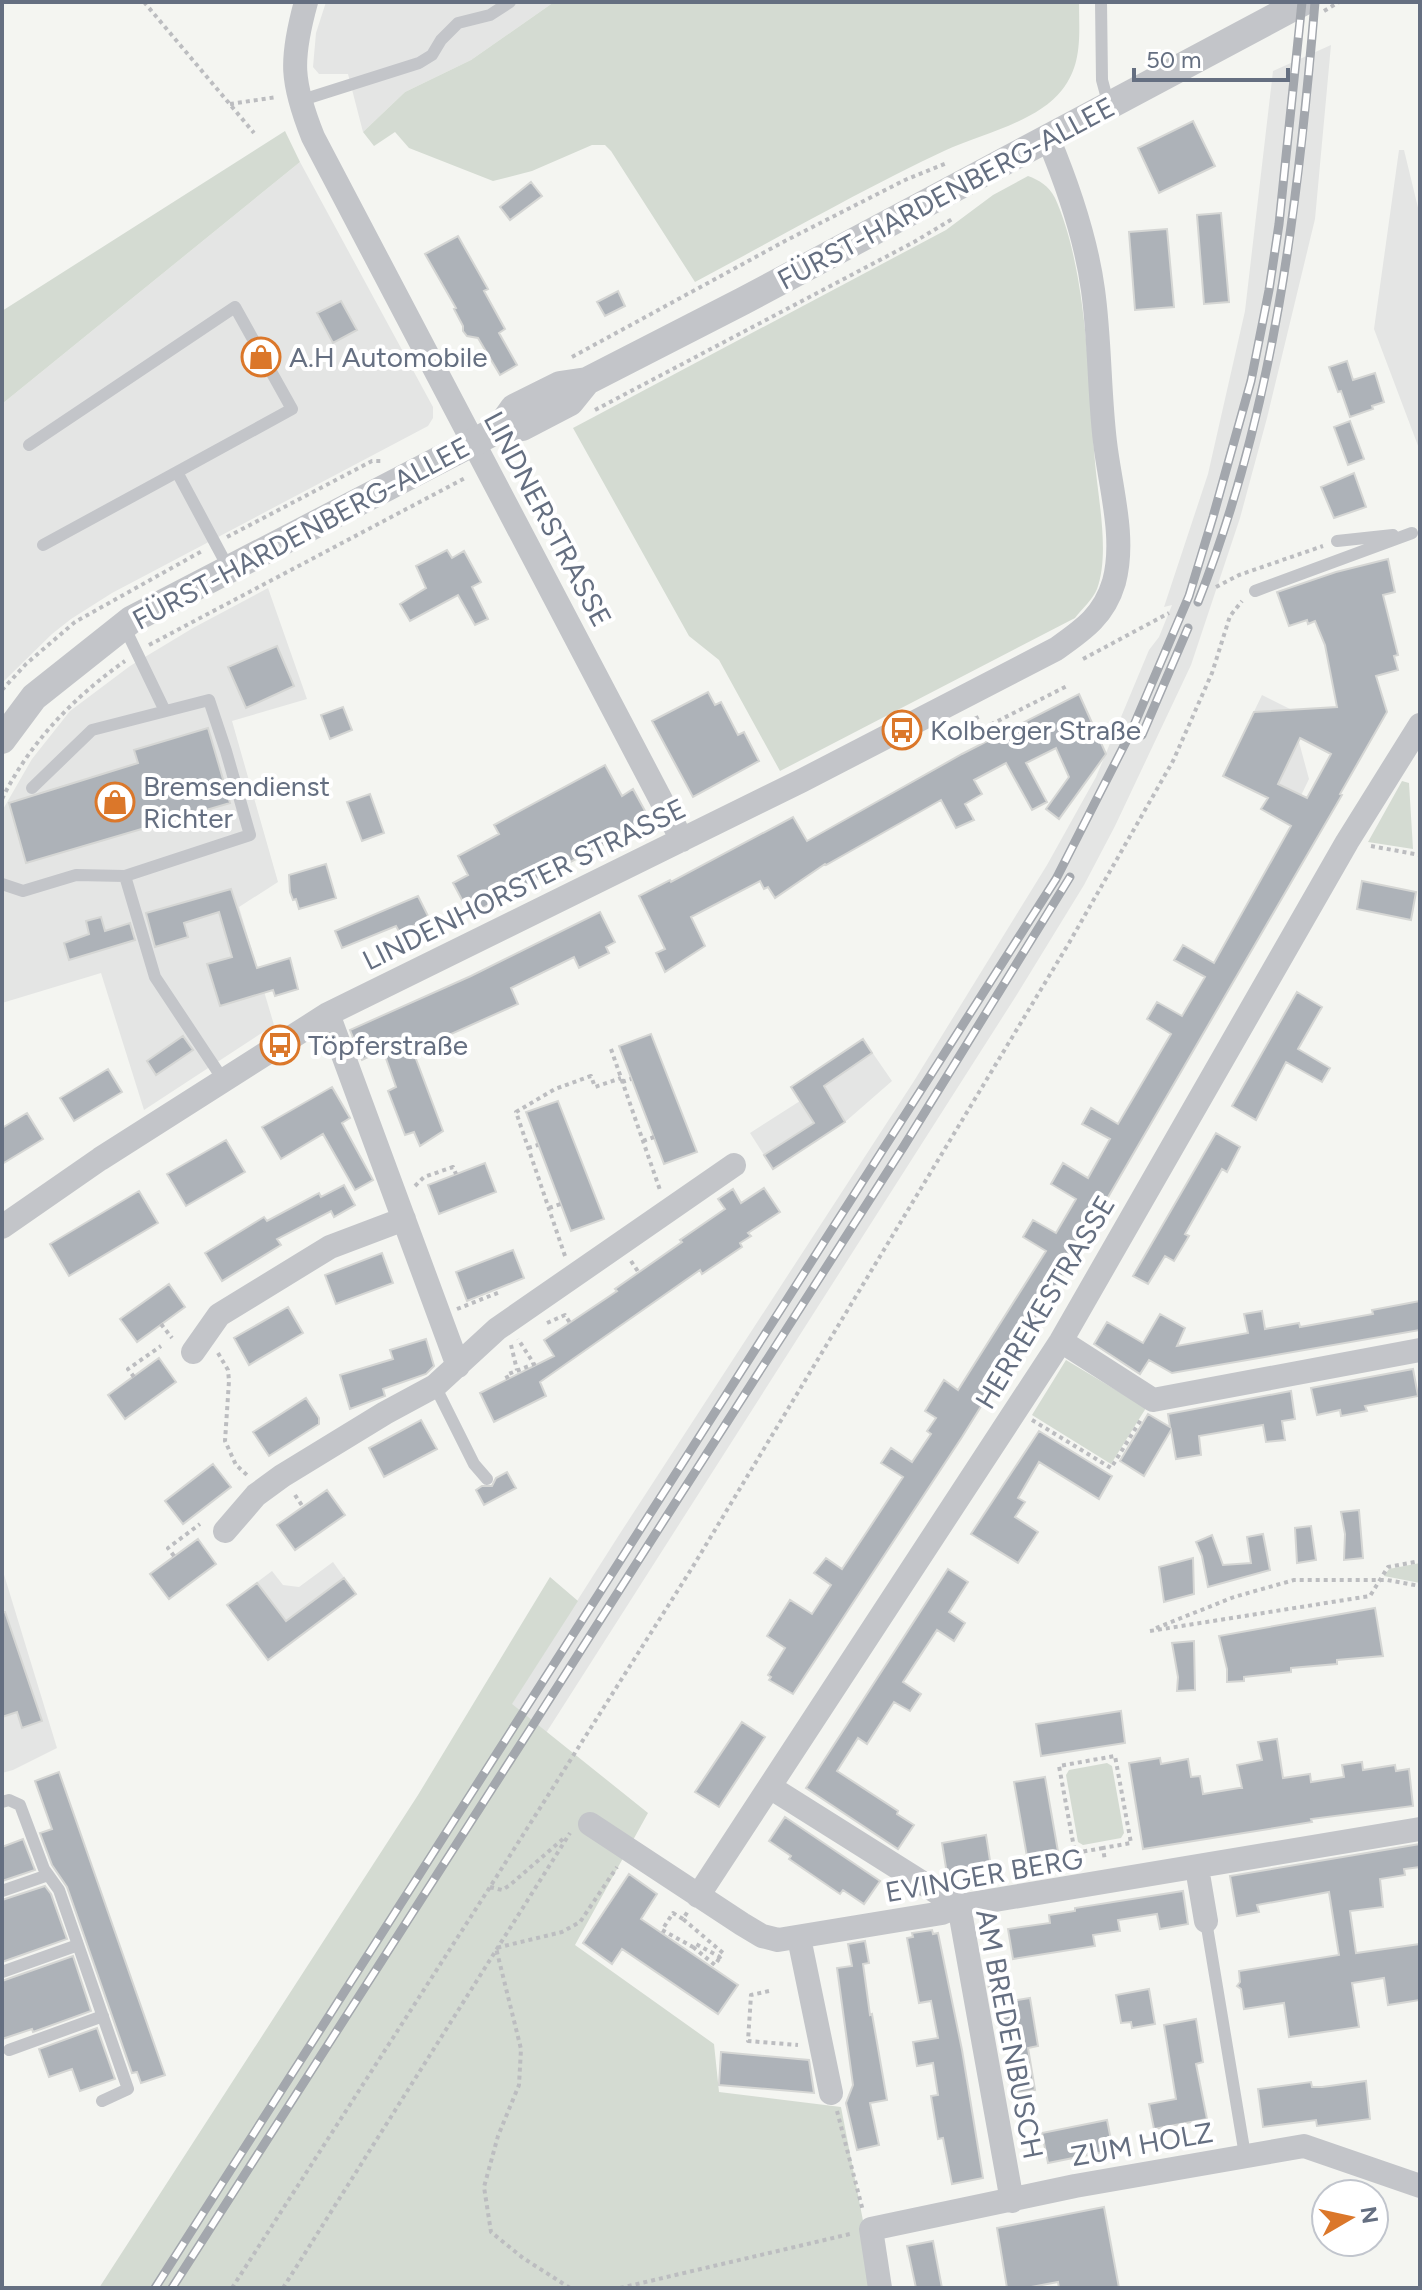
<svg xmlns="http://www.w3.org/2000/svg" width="1422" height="2290" viewBox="0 0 1422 2290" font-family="Figtree,sans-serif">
  <rect width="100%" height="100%" fill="#f4f5f1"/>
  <path fill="#e4e5e4" d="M326 2H554L471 60 405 92 363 132 348 74H319L313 67 316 33Z
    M1331 45 1315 219 1267 418 1240 518 1191 665 1115 826 1084 885 1016 996 546 1733 140 2288 619 1535 914 1081 1047 865 1096 777 1149 650 1159 637 1172 605 1164 607 1208 474 1245 311 1273 71Z
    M1399 150H1404L1420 216V451L1374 329Z
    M300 162 433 407V418L428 426 112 593 71 619 52 634 2 683V404Z
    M268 588 307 699 232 721 278 882 239 907 274 1025 144 1110 101 973 2 1003V811L32 759 70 711 130 666 193 628Z
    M1262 695 1290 709 1309 779 1294 810 1223 776Z
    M863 1039 892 1081 845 1122 773 1169 750 1133 800 1101 791 1087Z
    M333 1562 356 1594 268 1660 227 1605 272 1571 283 1585 299 1587Z
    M2 1568 57 1748 13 1770 2 1773Z"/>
  <path fill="#d4dbd2" d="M554 2H1079C1079 33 1083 64 1062 90 1037 122 981 134 944 151 859 191 778 238 695 282L611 151 605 145H592L532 171 493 181 409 148 395 132 374 146 363 132 405 92 471 60Z
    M285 131 300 162 2 404V311Z
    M1028 176C1039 180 1049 186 1055 198 1087 268 1089 384 1095 462 1098 498 1110 554 1097 589 1093 599 1082 609 1075 618L780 771 719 660 689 636 573 428 946 230 993 195Z
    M1402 781 1409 783 1413 849 1368 842Z
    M1066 1360 1146 1408 1111 1464 1032 1415Z
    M1420 1563V1583L1384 1576 1389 1569Z
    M550 1577 578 1601 512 1704 648 1813 575 1945 714 2044 719 2092 841 2107 876 2288H99L418 1795Z
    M1107 1763 1112 1766 1124 1833 1121 1838 1083 1845 1078 1842 1066 1775 1069 1770Z"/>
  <path fill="#adb2b8" stroke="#d5d6d4" stroke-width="2" fill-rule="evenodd" d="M1193 121 1215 166 1159 193 1138 148Z
    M531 182 542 196 510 220 500 207Z
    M1221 213 1229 302 1204 304 1197 215Z
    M1167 229 1174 307 1135 310 1129 232Z
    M458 236 488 289 484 291 505 329 499 333 517 365 500 375 478 338 467 336 463 331V326L454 309 456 308 425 254Z
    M618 291 625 306 605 316 597 302Z
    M341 301 357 330 333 343 317 313Z
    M1347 361 1353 380 1375 373 1384 402 1372 406 1373 409 1350 417 1341 391 1338 392 1329 367Z
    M1350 421 1364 459 1348 465 1334 427Z
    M1354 473 1366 507 1334 518 1321 487Z
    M447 550 452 558 464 551 481 582 472 587 488 619 475 625 458 595 410 621 400 604 426 588 416 566Z
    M1388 559 1395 592 1383 595 1398 655 1394 656 1398 670 1376 676 1387 712 1340 794 1342 795 1061 1278 962 1437 793 1694 769 1680 771 1677 768 1675 785 1648 767 1636 790 1600 812 1614 831 1585 814 1573 826 1558 842 1569 868 1530 903 1477 881 1463 891 1448 912 1462 931 1434 927 1431 936 1418 925 1411 944 1380 958 1390 1046 1251 1023 1237 1033 1220 1056 1233 1076 1199 1051 1184 1063 1163 1088 1178 1110 1139 1082 1124 1091 1108 1118 1124 1171 1034 1147 1019 1157 1002 1182 1016 1205 977 1174 960 1183 945 1214 963 1291 826 1261 809 1268 798 1223 776 1254 712 1337 707 1325 645 1315 621 1308 624 1307 620 1289 626 1277 592 1336 572ZM1300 738 1331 754 1307 798 1278 784Z
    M277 646 294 686 246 708 228 667Z
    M708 692 715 705 721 702 738 735 744 732 759 761 693 797 652 721Z
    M1079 694 1106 754 1059 819 1046 809 1069 777 1056 748 1026 763 1047 802 1032 810 1006 763 974 780 982 794 965 804 974 820 956 828 941 800 826 865 825 864 775 898 768 887 764 889 760 881 691 917 705 946 665 972 656 953 665 949 639 896 670 880 671 882 793 817 807 841 962 754Z
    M343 707 352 730 330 739 321 715Z
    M208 728 230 803 26 863 9 803 138 763 134 750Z
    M605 765 622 796 633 789 650 820 470 915 453 883 468 875 458 856 499 834 494 825Z
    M370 794 384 833 362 841 347 802Z
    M326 864 336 898 299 909 296 899 293 900 290 892 289 875Z
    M1362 881 1416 892 1411 920 1357 909Z
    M231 889 257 968 290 958 298 989 275 996 273 990 220 1006 207 964 232 957 219 912 184 923 188 937 155 947 146 913Z
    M418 896 429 918 400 933 396 926 342 948 335 931Z
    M600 912 615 942 606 947 609 953 579 968 574 957 511 988 518 1004 413 1051 443 1131 420 1146 414 1132 405 1135 388 1091 396 1087 383 1050 362 1060 350 1030 471 976Z
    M101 917 105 931 130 923 135 940 69 960 64 943 89 934 86 921Z
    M1297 992 1322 1007 1298 1049 1330 1068 1322 1082 1286 1062 1256 1120 1232 1106Z
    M651 1034 697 1152 664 1164 619 1046Z
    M183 1036 193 1050 156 1075 147 1061Z
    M863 1039 872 1053 824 1086 845 1122 773 1169 764 1155 814 1123 791 1087Z
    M108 1069 122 1092 74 1121 60 1098Z
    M332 1087 350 1118 342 1123 373 1180 355 1190 323 1134 281 1159 262 1127Z
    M558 1101 604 1219 571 1231 526 1112Z
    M27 1113 43 1139 2 1164V1128Z
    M1216 1133 1240 1147 1227 1172 1222 1169 1185 1234 1189 1236 1174 1261 1165 1256 1148 1284 1133 1276Z
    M226 1140 245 1172 186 1206 167 1174Z
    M485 1163 496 1192 439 1214 428 1185Z
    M344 1185 355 1205 334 1217 331 1211 277 1239 281 1245 222 1281 205 1253 264 1217 267 1221 319 1193 321 1197Z
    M764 1188 780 1212 748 1233 751 1236 740 1243 742 1247 702 1274 700 1270 540 1382 546 1396 494 1422 480 1393 554 1356 544 1340 617 1291 615 1289 682 1242 680 1240 725 1209 718 1199 733 1189 741 1203Z
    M139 1191 158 1223 69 1276 50 1244Z
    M513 1250 524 1278 467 1301 456 1272Z
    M382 1253 393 1283 336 1304 325 1275Z
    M169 1284 185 1307 137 1342 120 1319Z
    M1420 1301V1330L1172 1373 1149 1360 1140 1374 1094 1344 1107 1322 1143 1343 1160 1314 1185 1328 1177 1346 1248 1333 1244 1314 1262 1311 1265 1329 1299 1323 1300 1327 1373 1314 1372 1310Z
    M288 1307 303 1333 249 1365 234 1338Z
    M426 1339 434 1366 426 1374 383 1389 385 1396 350 1409 340 1375 393 1359 390 1350Z
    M159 1358 176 1382 125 1419 108 1395Z
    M1413 1369 1418 1396 1365 1406 1367 1411 1341 1416 1340 1410 1317 1415 1311 1388Z
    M1291 1391 1295 1419 1282 1421 1285 1440 1266 1442 1263 1425 1199 1436 1201 1455 1176 1459 1171 1430 1144 1476 1120 1461 1148 1414 1170 1427 1168 1414Z
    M306 1398 319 1418V1424L269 1456 253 1432Z
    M421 1420 437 1449 384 1477 369 1448Z
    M1039 1431 1112 1476 1099 1499 1039 1462 1018 1498 1025 1502 1015 1517 1038 1532 1018 1563 971 1534Z
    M213 1464 231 1487 183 1524 165 1501Z
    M507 1472 516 1488 484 1505 476 1490 482 1486H492L496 1478Z
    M327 1490 345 1515 295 1550 277 1525Z
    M1359 1510 1363 1558 1344 1560 1345 1534 1341 1512Z
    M1311 1526 1316 1560 1297 1563 1295 1528Z
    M1263 1534 1270 1570 1208 1587 1202 1556 1196 1542 1212 1535 1223 1565 1251 1563 1247 1537Z
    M198 1539 216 1564 169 1599 150 1574Z
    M1193 1558 1194 1594 1164 1602 1159 1567Z
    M948 1569 968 1582 949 1612 965 1623 954 1641 937 1630 903 1682 921 1694 910 1711 894 1702 867 1744 858 1738 837 1771 898 1811 897 1814 914 1825 898 1849 806 1788Z
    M344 1578 356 1594 268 1660 227 1605 257 1583 286 1621Z
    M1375 1608 1383 1656 1337 1660V1664L1291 1668V1672L1244 1677V1681L1227 1682V1669L1219 1636Z
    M2 1612H5L42 1721 22 1728 17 1712 2 1717Z
    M1194 1641 1195 1690 1177 1691 1178 1677 1172 1643Z
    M1121 1711 1125 1743 1041 1756 1036 1724Z
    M742 1722 765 1737 719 1807 695 1792Z
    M1277 1739 1283 1778 1310 1774 1311 1782 1344 1777 1342 1765 1362 1762 1363 1770 1395 1765 1396 1771 1409 1769 1413 1806 1311 1819 1312 1822 1143 1849 1129 1763 1160 1758 1161 1764 1188 1759 1191 1777 1200 1776 1203 1794 1239 1788H1242L1237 1765 1262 1760 1258 1742Z
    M59 1772 165 2075 141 2083 137 2072 132 2073 67 1887 52 1865 40 1833 52 1829 35 1781Z
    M1045 1777 1060 1863 1029 1868 1014 1782Z
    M785 1817 880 1881 864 1904 843 1890 840 1894 789 1859 791 1856 769 1841Z
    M986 1835 991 1867 947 1874 942 1843Z
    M23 1839 35 1870 2 1881V1847Z
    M1420 1844V1867L1404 1869 1405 1875 1380 1879 1383 1907 1350 1911 1356 1953 1420 1944V2000L1388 2005 1384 1978 1352 1983 1359 2027 1289 2037 1284 2003 1244 2009 1241 1989 1237 1986 1240 1982 1239 1971 1339 1955 1329 1892 1257 1905 1259 1912 1237 1916 1230 1876Z
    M629 1874 657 1894 641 1919 738 1985 718 2014 622 1949 612 1964 583 1943Z
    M45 1886 51 1894 67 1939 2 1962V1900Z
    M1183 1891 1188 1924 1160 1929 1157 1914 1118 1920 1120 1931 1093 1935 1095 1946 1013 1959 1008 1929 1050 1923 1049 1915 1075 1911V1908Z
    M932 1930 933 1934 938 1933 962 2050 983 2178 952 2184 943 2138 938 2139 931 2096 938 2095 933 2063 917 2066 913 2042 938 2038 931 2001 919 2003 907 1938 913 1937 912 1933Z
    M865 1941 869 1963 863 1964 870 2015 872 2014 887 2100 870 2103 879 2145 857 2150 846 2103 853 2085 837 1968 852 1966 848 1944Z
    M73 1956 91 2011 33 2032 32 2029 2 2039V1981Z
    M1000 1977 1004 1996 991 1998 987 1979Z
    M1149 1989 1155 2024 1132 2028 1131 2022 1121 2023 1116 1995Z
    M1030 1998 1038 2046 1028 2048 1035 2090 1018 2093 1000 2003Z
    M1196 2019 1203 2062 1196 2064 1207 2119 1154 2129 1149 2104 1176 2099 1164 2025Z
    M97 2028 115 2079 80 2091 72 2069 49 2077 39 2049Z
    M721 2052 809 2060 814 2093 719 2085Z
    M1366 2081 1370 2119 1317 2126 1316 2120 1263 2127 1258 2089 1311 2082 1312 2087H1322Z
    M1107 2120 1113 2150 1048 2163 1042 2133Z
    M1104 2207 1119 2288H1059L1058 2282 1026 2288H1007L997 2228Z
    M933 2241 942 2288H916L907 2246Z"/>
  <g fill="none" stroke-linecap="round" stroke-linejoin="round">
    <path stroke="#bcbdc0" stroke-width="4" stroke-dasharray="4 4" stroke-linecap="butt" d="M144 2 254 133
      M1324 11 1339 2
      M230 104 277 97
      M572 357 785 241 905 180 947 163
      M595 410 914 242 954 218
      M227 537 372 461H384
      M1216 587 1239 575 1323 546
      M149 645 467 477
      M1083 659 1169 613
      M2 690 26 664 75 622 202 551
      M976 716 982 729 1069 685
      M2 799C30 742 74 697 125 661
      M1371 846 1420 855
      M611 1049 660 1190
      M622 1082 631 1079
      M643 1141 654 1137
      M528 1148 538 1145
      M415 1186 424 1177 453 1167 456 1174
      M549 1208 561 1204
      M565 1256 516 1112 555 1089 591 1076 595 1087 621 1078
      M631 1261 639 1273
      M457 1309 500 1292
      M547 1323 565 1315 570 1323
      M161 1324 172 1338
      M511 1345 517 1370
      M218 1353 228 1370 229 1381 225 1441 236 1465 247 1475
      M134 1377 128 1369 161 1346
      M508 1379 506 1375 534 1364 518 1339
      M1032 1420 1111 1468 1142 1418
      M295 1495 303 1507
      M174 1556 168 1548 200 1524
      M1156 1628 1234 1597 1294 1580H1387L1420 1586
      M1150 1631 1370 1596 1388 1567 1420 1561
      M1103 1848 1075 1853 1059 1766 1115 1756 1131 1843 1103 1848 1105 1861
      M490 1887 502 1890 510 1885 564 1838
      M683 1919 673 1913 662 1930 693 1947 696 1944 720 1957 723 1953 683 1919 688 1911
      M693 1947 715 1965 720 1957
      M769 1991 751 1995 748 2041 798 2045
      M837 2111 863 2211
      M232 2288 490 1887 692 1568 1069 943 1173 761 1212 673 1230 616 1242 601
      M283 2288 570 1833
      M570 2288 523 2258 491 2232 484 2187 498 2136 519 2085 521 2049 496 1948 562 1932 580 1922 617 1867
      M620 2288 850 2234"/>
    <path stroke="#c3c5c9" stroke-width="12" d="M1101 2 1102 80 1109 106
      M299 101 419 63 432 55 441 40 458 23 490 15 510 2
      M29 445 235 307 292 409 177 472 229 569
      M1337 541 1393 535
      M43 545 177 472
      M1255 591 1412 533
      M124 626 165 711
      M32 788 92 730 209 700 226 751 250 835 125 876 155 977 224 1081
      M2 884 23 891 76 875 125 876
      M435 1386 474 1464 487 1479
      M2 1802 9 1800 20 1805 44 1869 59 1890 128 2089 102 2101
      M2 1891 48 1875
      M1206 1921 1245 2155
      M2 1972 78 1945
      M9 2050 103 2016"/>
    <path stroke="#c3c5c9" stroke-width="24" d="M306 2C290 60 291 82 313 137L682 840
      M328 1014 458 1366
      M2 1227 100 1159 328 1014 801 781 1056 649C1083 630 1104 616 1114 582 1126 538 1110 486 1105 442 1099 392 1100 340 1093 290 1086 238 1068 186 1048 138
      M1061 1341 1153 1400 1420 1350
      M193 1352 219 1315 330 1247 404 1219
      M225 1531 256 1495 282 1476 385 1413 435 1386 497 1329 734 1165
      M770 1787 959 1906
      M590 1824 742 1924 762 1936 778 1940 942 1913 959 1906 1420 1829
      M1197 1868 1206 1921
      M698 1896 1061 1341 1347 842 1420 725
      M959 1906 1012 2201
      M799 1938 831 2093
      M880 2288 871 2229 1075 2186 1304 2146 1420 2186"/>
    <path stroke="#c3c5c9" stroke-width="28" d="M499 429 514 408 560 385 587 381 743 301 1303 2
      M2 740 34 697 131 620 499 429 522 427 570 402 587 381"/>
    <g stroke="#a3a7ad" stroke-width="9">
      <path id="rail" d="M1198 602C1274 410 1298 206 1315 2
        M1142 735 1188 628
        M155 2288 1056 879 1131 732 1189 596 1213 517 1251 381 1269 290 1279 224 1302 2
        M172 2288 904 1146 1070 877"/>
    </g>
    <use href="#rail" stroke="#fff" stroke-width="6" stroke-dasharray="18" stroke-linecap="butt"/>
  </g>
  <defs>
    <g id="shop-ring" transform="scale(2)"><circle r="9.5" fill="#fff" stroke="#db772a" stroke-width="1.5"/><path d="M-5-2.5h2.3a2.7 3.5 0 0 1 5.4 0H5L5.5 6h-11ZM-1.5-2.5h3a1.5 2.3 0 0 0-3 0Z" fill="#db772a"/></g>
    <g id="bus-ring" transform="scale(2)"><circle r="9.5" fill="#fff" stroke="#db772a" stroke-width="1.5"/><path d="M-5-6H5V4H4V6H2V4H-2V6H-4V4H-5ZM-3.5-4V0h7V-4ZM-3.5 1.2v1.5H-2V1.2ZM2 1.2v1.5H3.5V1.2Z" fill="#db772a"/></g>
  </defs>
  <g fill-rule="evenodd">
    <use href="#shop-ring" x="261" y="357"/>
    <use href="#bus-ring" x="902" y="730"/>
    <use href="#shop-ring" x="115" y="802"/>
    <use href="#bus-ring" x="280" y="1045"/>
  </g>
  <g text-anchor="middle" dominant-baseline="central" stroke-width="8" stroke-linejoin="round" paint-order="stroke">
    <g font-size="28" fill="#656f81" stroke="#fff">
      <text transform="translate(946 193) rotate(-28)">FÜRST-HARDENBERG-ALLEE</text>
      <text transform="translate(548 519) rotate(62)">LINDNERSTRASSE</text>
      <text transform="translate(301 533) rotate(-28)">FÜRST-HARDENBERG-ALLEE</text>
      <text transform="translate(524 884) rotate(-26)">LINDENHORSTER STRASSE</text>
      <text transform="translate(1045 1302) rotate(-59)">HERREKESTRASSE</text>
      <text transform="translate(984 1875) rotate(-10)">EVINGER BERG</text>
      <text transform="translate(1010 2034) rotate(79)">AM BREDENBUSCH</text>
      <text transform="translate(1142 2144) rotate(-10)">ZUM HOLZ</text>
    </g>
    <g font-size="28" fill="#656f81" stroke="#fff" text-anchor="start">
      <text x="289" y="357">A.H Automobile</text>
      <text x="930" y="730">Kolberger Straße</text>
      <text x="143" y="786">Bremsendienst<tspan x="143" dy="32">Richter</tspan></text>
      <text x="308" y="1045">Töpferstraße</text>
    </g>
  </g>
  <rect width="1422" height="2290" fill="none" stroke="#656f81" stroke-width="8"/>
  <g transform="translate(1350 2218) rotate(81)"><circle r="38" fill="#ffffff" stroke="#c1c5cd" stroke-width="2"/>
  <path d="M0-6L14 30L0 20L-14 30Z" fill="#db772a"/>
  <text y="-12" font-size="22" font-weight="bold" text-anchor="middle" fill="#656f81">N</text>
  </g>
  <path d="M1134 68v12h154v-12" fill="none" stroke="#656f81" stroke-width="4"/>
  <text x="1146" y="68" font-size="24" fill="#656f81" stroke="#ffffff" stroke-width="6" paint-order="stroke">50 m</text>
</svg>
